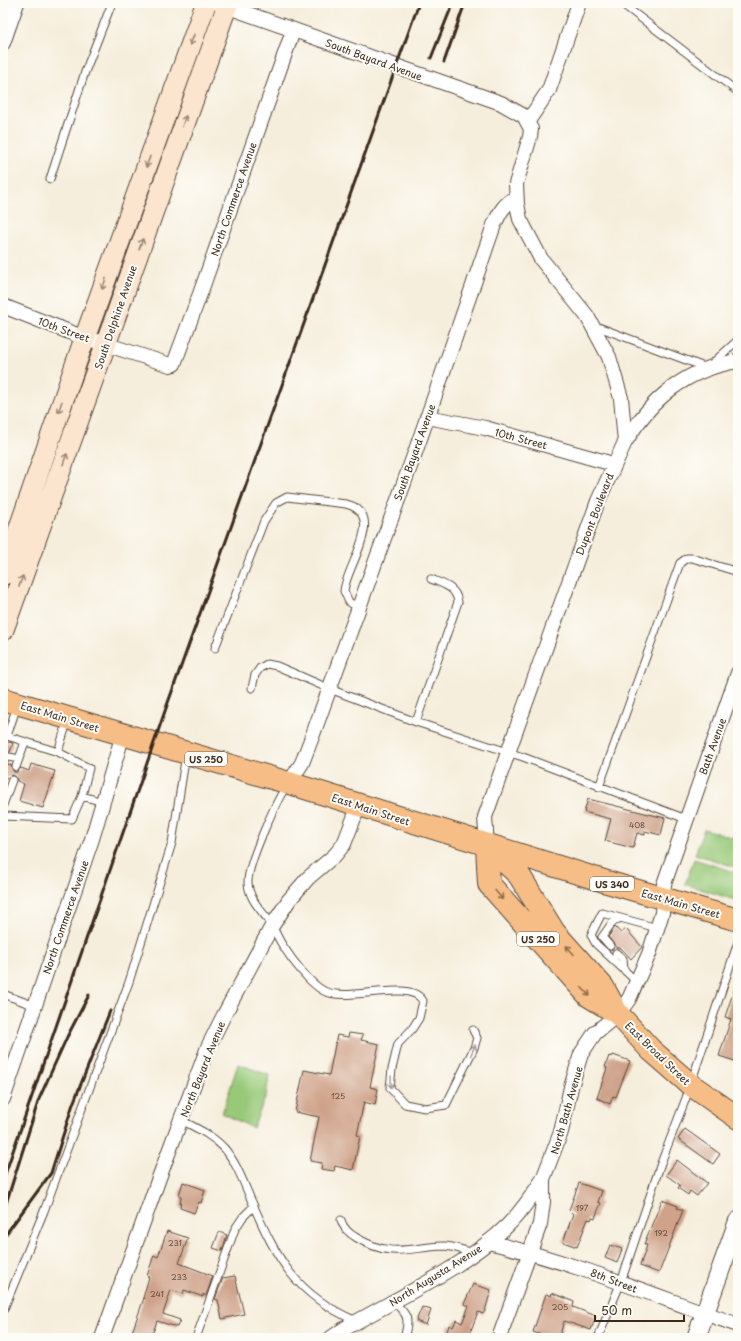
<svg xmlns="http://www.w3.org/2000/svg" width="741" height="1341" viewBox="0 0 741 1341" font-family="'Playpen Sans',sans-serif">
  <rect width="100%" height="100%" fill="#fdfcf7"/>
  <filter id="ink" filterUnits="userSpaceOnUse"><feTurbulence type="fractalNoise" baseFrequency=".025" numOctaves="2"/><feDisplacementMap in="SourceGraphic" scale="8" xChannelSelector="R" yChannelSelector="G"/><feConvolveMatrix kernelMatrix="1 2 1 2 8 2 1 2 1" color-interpolation-filters="sRGB"/></filter>
  <filter id="wash" filterUnits="userSpaceOnUse"><feTurbulence type="fractalNoise" baseFrequency=".012" numOctaves="4" result="noise"/><feDisplacementMap in="SourceGraphic" scale="16" xChannelSelector="R" yChannelSelector="G"/><feGaussianBlur stdDeviation="0.9" result="paint"/><feColorMatrix in="noise" values="0 0 0 0 0 0 0 0 0 0 0 0 0 0 0 0 0 1.4 0 .05"/><feComposite in="paint" operator="in"/></filter>
  <g filter="url(#wash)">
    <rect width="100%" height="100%" fill="#f6eedc"/>
    <path fill="#97c978" stroke="#697a4b" d="M704 829 738 839V868L695 854Z
      M694 859 738 873V901L685 884Z
      M238 1064 269 1075 266 1096 253 1128 222 1113Z"/>
    <g id="blocks">
      <path fill="#cfa289" d="M3 741 13 743 10 752H7L4 756 8 762 7 764 11 765 14 772H17L21 768 29 771 31 764 55 771 43 808 19 801 24 784 17 781 16 777 13 775 7 778 3 777Z
        M588 799 665 818 661 835 645 831V835L637 833 633 848 605 841 611 819 584 812Z
        M615 927 621 933 626 929 642 947 631 959 621 948H617L608 937Z
        M736 984H738V1062L719 1056 731 1019 725 1017Z
        M349 1033 363 1035 361 1040 379 1044 370 1087 378 1089 375 1105 364 1102 357 1135 360 1136 353 1170 335 1166 334 1171 321 1169 322 1163 310 1161 319 1117 295 1112 304 1070 329 1075 337 1035 348 1037Z
        M613 1055 630 1061 616 1097 613 1096 610 1104 597 1098 607 1068 605 1067 609 1056 612 1057Z
        M685 1129 720 1154 713 1164 678 1139Z
        M677 1160 707 1183 697 1196 690 1191 688 1195 678 1188 680 1185 666 1175Z
        M183 1182 205 1190 201 1203 199 1202 194 1213 180 1208 181 1196 179 1195Z
        M579 1183 602 1191 598 1202 601 1203 595 1218 592 1217 591 1220 588 1219 577 1247 563 1242 573 1214 569 1210Z
        M662 1200 678 1206 677 1208 683 1210 659 1273 640 1266 647 1245 644 1244Z
        M167 1231 188 1238 179 1263 213 1276 206 1296 203 1294V1297L184 1290 183 1294 171 1290 163 1314 180 1320 177 1327 157 1321 151 1338H130L144 1298H143L149 1277 147 1276 154 1255 158 1257Z
        M219 1232 227 1235 222 1251 213 1248Z
        M610 1245 622 1249 617 1263 605 1258Z
        M235 1276 244 1314 222 1319 218 1300 215 1299 223 1278Z
        M473 1284 491 1290 485 1311 483 1314 478 1312 468 1338H455L446 1335 449 1325 453 1327 456 1320 462 1323 469 1306 464 1304Z
        M552 1293 570 1300 574 1302 573 1307 596 1316 591 1330 564 1321 559 1338H552L533 1332 546 1294 551 1296Z
        M422 1307 431 1310 426 1325 416 1321Z"/>
    </g>
  </g>
  <g filter="url(#ink)">
    <use href="#blocks" fill-opacity="0" stroke="#57473a" stroke-width="1"/>
    <g fill="none" stroke-linecap="round" stroke-linejoin="round">
      <g stroke="#57473a" stroke-width="9">
        <path id="service" d="M621 3 738 92
          M50 179 85 72 112 3
          M593 325 707 368 738 340
          M215 648 264 521 276 503 287 497 346 504C388 514 346 566 344 591L349 602 359 608
          M252 688 255 675 260 668 267 664 277 666 330 689 416 722 523 757 686 819
          M416 722 458 602C456 587 443 584 431 579
          M3 736H7L17 706
          M7 736 58 752 68 719
          M58 752 89 768 82 796 103 802
          M9 757 19 759
          M16 767 25 742
          M287 785C276 801 247 865 248 883 249 899 261 910 270 922 275 930 278 939 283 946 292 960 310 984 324 991 348 1003 410 978 423 1001L419 1018 412 1029 398 1044 392 1069 390 1088 405 1104 425 1108 446 1105 474 1048 477 1038 473 1030
          M599 787 680 563 687 558H692L738 572
          M3 805 12 780
          M3 816 72 819 82 796
          M610 946 602 937 612 923 620 918
          M616 953 623 959 624 970
          M637 982 596 944 591 935 602 913 657 928
          M3 994 35 1006
          M181 1120C196 1128 212 1135 224 1148 237 1163 244 1184 252 1202 277 1260 296 1295 356 1321
          M341 1220C343 1228 350 1234 357 1238 391 1258 406 1248 443 1246 453 1246 463 1250 473 1253
          M393 1301C408 1315 410 1318 404 1338
          M3 1311 44 1211 129 982 172 843 186 754
          M196 1338 235 1229 243 1217 254 1206
          M598 1338 621 1282 661 1163 686 1098 738 942"/>
      </g>
      <g stroke="#57473a" stroke-width="16">
        <path id="minor" d="M217 3 501 103 524 116 531 129 530 137 516 184 517 204 520 219 541 259 587 316 609 357 621 398 625 442 598 501 485 817 487 846
          M3 43 17 3
          M528 121 549 90 579 3
          M3 306 77 335 170 365 174 364 200 294 293 31
          M427 417 485 428 613 464
          M625 442C652 398 686 369 738 361
          M289 783 302 763 312 737 416 450 494 225C499 214 504 203 516 198
          M3 1099 92 839 123 734
          M488 1242C574 1262 655 1296 738 1325
          M102 1338 159 1178 208 1047 224 1015 272 926 289 900 308 878 335 855 344 844 359 805
          M331 1338 344 1329C397 1298 464 1268 508 1225 522 1211 532 1196 543 1179
          M499 1338 540 1224 543 1202V1179L561 1132 571 1087 581 1054 595 1033 618 1014 629 999 649 954 662 913 664 884 738 673"/>
      </g>
      <g stroke="#57473a" stroke-width="20">
        <path id="tertiary" d="M696 1338 738 1221"/>
      </g>
      <g stroke="#57473a" stroke-width="22">
        <path id="secondary" d="M3 575 85 337 206 3
          M3 631 228 3"/>
      </g>
      <g stroke="#57473a" stroke-width="24">
        <path id="primary" d="M3 699 289 783 607 882 738 920
          M487 846 489 884 589 996 618 1014 651 1050 691 1085 738 1118
          M492 850 519 875 554 932 603 987 617 1013"/>
      </g>
      <use href="#service" stroke="#fff" stroke-width="7"/>
      <use href="#minor" stroke="#fff" stroke-width="14"/>
      <use href="#tertiary" stroke="#fff" stroke-width="18"/>
      <use href="#secondary" stroke="#fbe5cf" stroke-width="20"/>
      <use href="#primary" stroke="#f6be86" stroke-width="22"/>
      <path stroke="#3b2a1e" stroke-width="3" d="M431 58 453 3
        M444 62 465 3
        M3 1180 165 711 419 3
        M3 1213 39 1099 67 1037 89 995
        M3 1238 51 1173 73 1104 110 1011"/>
    </g>
    <defs><path id="oneway-shaft" d="M-6 0H5M1.5-3L5.5 0L1.5 3" fill="none" stroke-width="1.6" stroke-linecap="round" stroke-linejoin="round"/></defs>
    <g stroke="#9b8876">
      <use href="#oneway-shaft" transform="translate(192 40) rotate(110)"/>
      <use href="#oneway-shaft" transform="translate(184 121) rotate(-71)"/>
      <use href="#oneway-shaft" transform="translate(148 162) rotate(110)"/>
      <use href="#oneway-shaft" transform="translate(141 244) rotate(-71)"/>
      <use href="#oneway-shaft" transform="translate(104 284) rotate(110)"/>
      <use href="#oneway-shaft" transform="translate(60 407) rotate(109)"/>
      <use href="#oneway-shaft" transform="translate(65 459) rotate(-70)"/>
      <use href="#oneway-shaft" transform="translate(21 581) rotate(-70)"/>
    </g>
    <g stroke="#8f6d4d">
      <use href="#oneway-shaft" transform="translate(499 895) rotate(49)"/>
      <use href="#oneway-shaft" transform="translate(570 950) rotate(-132)"/>
      <use href="#oneway-shaft" transform="translate(586 992) rotate(46)"/>
    </g>
    <g stroke="#a79f9a">
      <use href="#oneway-shaft" transform="translate(473 1050) rotate(-67)"/>
      <use href="#oneway-shaft" transform="translate(391 1082) rotate(90)"/>
    </g>
  </g>
  <g text-anchor="middle" dominant-baseline="central" stroke-width="4" stroke-linejoin="round" paint-order="stroke">
    <g font-size="8" fill="#604839">
      <text x="637" y="825">408</text>
      <text x="338" y="1096">125</text>
      <text x="582" y="1208">197</text>
      <text x="661" y="1233">192</text>
      <text x="175" y="1243">231</text>
      <text x="179" y="1277">233</text>
      <text x="157" y="1294">241</text>
      <text x="560" y="1307">205</text>
    </g>
    <g fill="#fdfcf7" stroke="#75695f" stroke-width="1">
      <rect x="185" y="752" width="42" height="14" rx="3"/>
      <rect x="590" y="877" width="44" height="14" rx="3"/>
      <rect x="517" y="932" width="42" height="14" rx="3"/>
    </g>
    <g font-size="9" font-weight="bold" fill="#3b2a1e">
      <text x="206" y="759">US 250</text>
      <text x="612" y="884">US 340</text>
      <text x="538" y="939">US 250</text>
    </g>
    <g font-size="10" fill="#3b2a1e" stroke="#fdfcf7">
      <text transform="translate(374 59) rotate(20)">South Bayard Avenue</text>
      <text transform="translate(233 199) rotate(-71)">North Commerce Avenue</text>
      <text transform="translate(115 317) rotate(-71)">South Delphine Avenue</text>
      <text transform="translate(64 329) rotate(20)">10th Street</text>
      <text transform="translate(521 438) rotate(15)">10th Street</text>
      <text transform="translate(414 452) rotate(-70)">South Bayard Avenue</text>
      <text transform="translate(594 514) rotate(-69)">Dupont Boulevard</text>
      <text transform="translate(60 716) rotate(17)">East Main Street</text>
      <text transform="translate(712 746) rotate(-70)">Bath Avenue</text>
      <text transform="translate(371 809) rotate(18)">East Main Street</text>
      <text transform="translate(681 903) rotate(16)">East Main Street</text>
      <text transform="translate(65 917) rotate(-71)">North Commerce Avenue</text>
      <text transform="translate(658 1053) rotate(44)">East Broad Street</text>
      <text transform="translate(202 1069) rotate(-68)">North Bayard Avenue</text>
      <text transform="translate(566 1110) rotate(-74)">North Bath Avenue</text>
      <text transform="translate(435 1275) rotate(-32)">North Augusta Avenue</text>
      <text transform="translate(614 1280) rotate(21)">8th Street</text>
    </g>
  </g>
  <rect width="741" height="1341" fill="none" stroke="#fdfcf7" stroke-width="16"/>
  <path d="M595 1315v6h89v-6" fill="none" stroke="#3b2a1e" stroke-width="2"/>
  <text x="601" y="1315" font-size="12" fill="#3b2a1e" stroke="#fdfcf7" stroke-width="3" paint-order="stroke">50 m</text>
</svg>
